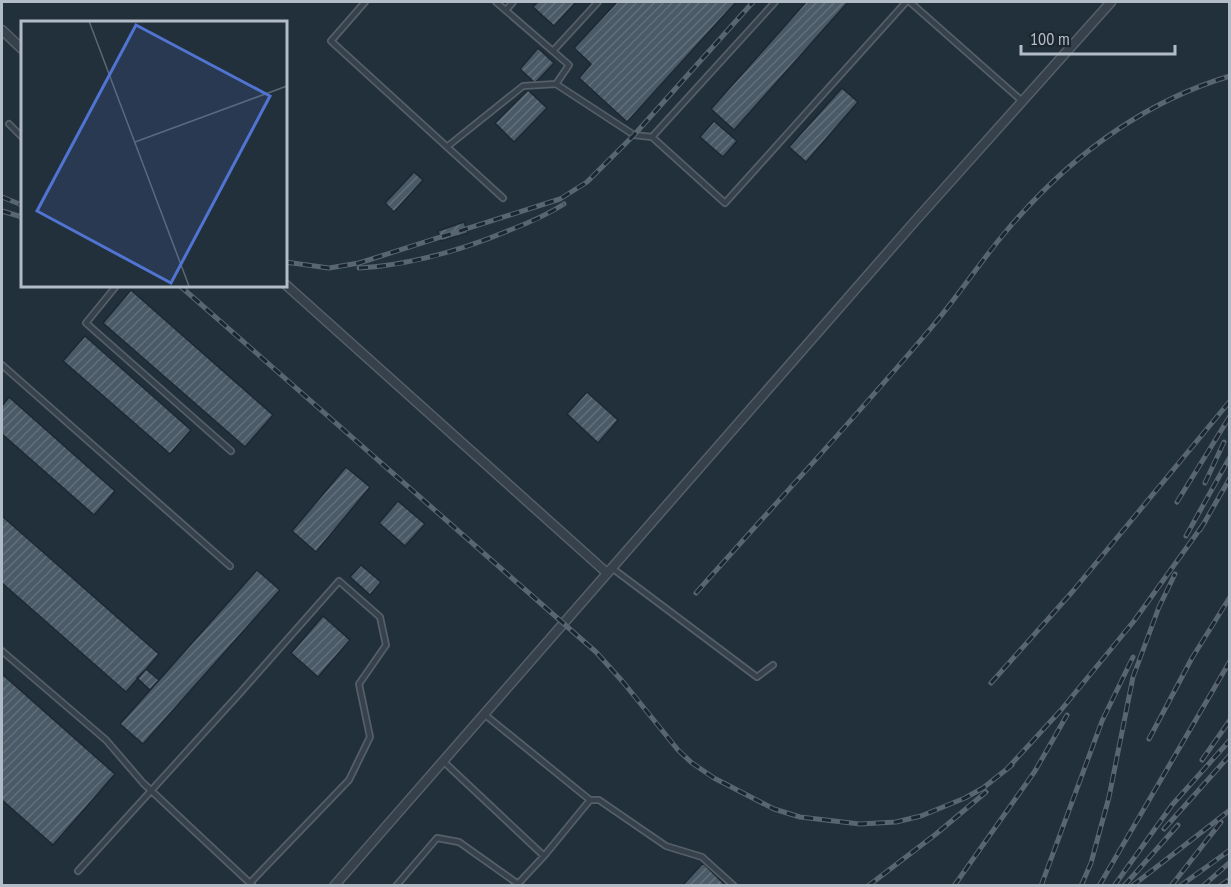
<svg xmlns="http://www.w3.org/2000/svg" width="1231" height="887" viewBox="0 0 1231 887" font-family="'PT Sans Narrow',sans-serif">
  <defs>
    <pattern id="building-hatch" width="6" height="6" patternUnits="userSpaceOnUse" patternTransform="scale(1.5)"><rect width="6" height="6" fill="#4a5a67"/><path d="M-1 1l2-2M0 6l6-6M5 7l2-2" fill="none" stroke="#62707b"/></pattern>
  </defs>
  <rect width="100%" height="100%" fill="#22303b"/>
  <path fill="url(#building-hatch)" stroke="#1d2832" stroke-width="1.5" d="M538 2H576L554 26 533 7Z
    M617 2H736L627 122 579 78 591 64 574 48Z
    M806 2H848L734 130 711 109Z
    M538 48 554 63 535 83 520 69Z
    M842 88 858 102 806 162 789 147Z
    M528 90 547 108 514 142 495 123Z
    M714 121 737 141 723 157 700 137Z
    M414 172 423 180 394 212 385 203Z
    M464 222 468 233 441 241 438 231Z
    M131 290 273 415 245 447 103 323Z
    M85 336 191 430 170 454 63 361Z
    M587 392 618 420 598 443 567 414Z
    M9 397 115 491 94 515 2 434V406Z
    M346 467 370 487 316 552 292 531Z
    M398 501 425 524 405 546 379 523Z
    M2 516 159 654 126 692 2 583Z
    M361 565 381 582 370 595 350 577Z
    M257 570 280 590 143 744 120 724Z
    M323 616 350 640 318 677 291 653Z
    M146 669 159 680 150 690 137 678Z
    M2 674 115 774 53 845 2 800Z
    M703 863 726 886H682Z"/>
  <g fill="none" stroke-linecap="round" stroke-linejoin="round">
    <g stroke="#545f69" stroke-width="8">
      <path id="service" d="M365 2 331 41 503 198
        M496 2 569 65 556 84 634 135 652 137 775 2
        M910 2 1022 101
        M506 10 513 2
        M553 51 598 2
        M9 124 22 137
        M652 137 725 203 906 2
        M448 146 523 86 556 84
        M117 285 86 323 231 451
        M2 365 230 566
        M612 568 757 677 773 665
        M2 651 106 740 143 783 253 886
        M443 761 544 856 590 800 484 714
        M590 800H599L666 846 702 857 734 886
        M78 871 240 693 339 581 380 617 386 645 359 684 370 737 349 780 250 883
        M396 886 437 838 459 842 521 886
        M516 886 544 856"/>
    </g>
    <g stroke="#545f69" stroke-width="11">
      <path id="minor" d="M2 30 22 49
        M285 284 607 573
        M334 886 916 220 1111 2"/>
    </g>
    <use href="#service" stroke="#36414b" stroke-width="4.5"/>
    <use href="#minor" stroke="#36414b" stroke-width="8"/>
    <g stroke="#586672" stroke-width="5">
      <path id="rail" d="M2 197 22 205
        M2 211 22 217
        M285 262 329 268 359 263 560 199 587 182 634 135 753 2
        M359 268C412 265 462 250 510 230 528 223 547 215 564 204
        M179 285 596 652 623 682 678 750 692 763 714 778 774 809 800 817 860 824 896 822 921 816 965 798 983 788 1012 765
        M1205 483 1224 442
        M1177 502 1230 416
        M1200 530 1230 478
        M1186 536 1230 457
        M696 593C774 505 855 418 931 328 956 299 978 265 1003 235 1063 163 1139 103 1230 76
        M991 683 1073 591 1230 401
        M1149 739 1192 658 1230 597
        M1202 760 1230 720
        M1006 770 1061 710 1134 621 1205 522
        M1164 829 1230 755
        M868 886 936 834 986 792
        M954 886 1035 771 1067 715
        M1041 886 1102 721 1133 657
        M1081 886 1091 863 1109 797 1133 677 1159 607 1175 574
        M1099 886 1230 661
        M1114 886 1172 805 1230 740
        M1124 886 1178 825
        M1132 886 1230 810
        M1171 886 1221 822
        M1180 886 1230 850
        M1203 886 1230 862
        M1220 886 1230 879"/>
    </g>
    <use href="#rail" stroke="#1b2630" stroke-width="3" stroke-dasharray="9" stroke-linecap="butt"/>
  </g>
  <g transform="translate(21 21)">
    <rect width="266" height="266" fill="#22303b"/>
    <path fill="none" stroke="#5b6873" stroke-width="1.5" d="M68 0 168 265M114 121 266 65"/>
    <path fill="#5174d2" fill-opacity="0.15" stroke="#5174d2" stroke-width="3" d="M115 4 249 75 150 262 16 190Z"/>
    <rect width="266" height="266" fill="none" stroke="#b1bcc7" stroke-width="3"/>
  </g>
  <rect width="1231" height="887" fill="none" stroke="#b1bcc7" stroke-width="6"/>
  <path d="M1021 45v9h154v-9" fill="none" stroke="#b1bcc7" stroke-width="3"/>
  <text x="1030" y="45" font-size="18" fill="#b1bcc7" stroke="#1b2630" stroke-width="4.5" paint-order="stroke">100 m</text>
</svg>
